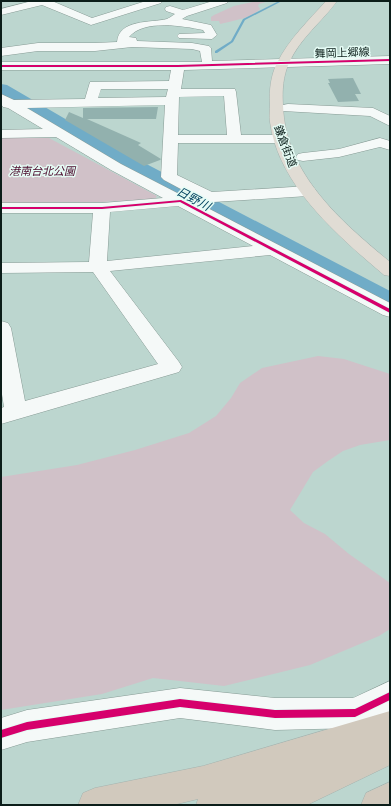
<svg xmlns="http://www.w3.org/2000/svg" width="391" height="806" viewBox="0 0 391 806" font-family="'Playfair Display','Noto Sans JP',serif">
  <rect width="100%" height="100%" fill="#bcd6cf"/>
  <path fill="#d0c1c8" d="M257 1H269L259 4 258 6 260 9C251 18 233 21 220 24L219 21H211V17L214 15 234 6Z
    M1 138H49L157 196 155 199 102 202 1 203Z
    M318 356 344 359 390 374V440L360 445 343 451 328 461 313 472 290 510 304 523 325 534 349 554 390 583V629L379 636 310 665 224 686 153 678 102 694 1 710V477L77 465 135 450 189 433 216 416 231 398 240 383 262 368Z"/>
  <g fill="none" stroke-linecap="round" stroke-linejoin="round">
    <path fill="#70acc7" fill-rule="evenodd" d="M279 1H282L245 20 233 42 217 53H215V51L231 41 243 19Z"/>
    <path fill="#70acc7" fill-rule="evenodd" d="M1 84 7 85 110 145 390 291V311L380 308 96 153 1 97Z"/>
  </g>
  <path fill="#92b1ae" d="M353 78 361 94H355L359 101 338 102 328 83H330L328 79Z
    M158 107 156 119H87L141 143 138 145 161 159 160 160 144 166 65 120 69 112 83 118V108Z"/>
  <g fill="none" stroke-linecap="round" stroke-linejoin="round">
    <g stroke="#879b95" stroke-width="1">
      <path id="minor" d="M32 1H52L92 18 146 1H162L161 3 91 25 42 5 1 15V9Z
        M213 1H228L227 3 187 16 182 19 211 25 217 35 212 39 179 38 177 36 179 34 205 33 203 30C183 26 144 19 129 37L136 38 137 41 192 43 209 46 211 48 212 61 390 56V64L184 70 181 89H235L236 92 241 135H281L286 136 288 139 286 142 281 143H178L177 175 212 192 308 186 314 188 316 191 314 194 308 196 198 203 390 303V317L383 315 270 255 110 271 179 362 182 367 179 372 1 424V408L4 407 1 388V321L8 323 11 328 25 401 158 364 93 272 1 273V263L89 262 93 213H1V203H102L163 198 111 170 56 137 1 138V130L43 129 8 108 3 107 1 104V94L14 100 85 99 90 82 169 81 171 70H1V62H202L200 51 192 49 132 47 95 51H38L1 56V48L38 43H95L117 42C119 19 150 23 167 19 169 18 172 16 175 14L166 11 165 9 166 7 170 6 183 10ZM101 89H168L166 97 98 98ZM224 96 227 135H178L179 97ZM165 105 161 177 164 180 192 195 183 196 121 164 27 108ZM178 206 253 246 107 261 110 212Z
        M288 104 373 108 390 116V126L370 116 283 111 281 108 283 105Z
        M380 138 390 141V150L380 147 339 157 303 161 298 160 296 157 298 154 303 153 339 149Z
        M390 681V712L355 728 275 730 180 718 27 742 1 750V718L27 710 180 688 275 698H353Z"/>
    </g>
    <g stroke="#a5b3af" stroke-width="1">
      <path id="major" d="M326 1H337C322 22 300 38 289 63 283 76 282 91 283 105 285 174 341 221 390 262V276L384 275C338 236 278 185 270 122 269 116 270 110 270 104 269 90 271 75 277 63 289 39 309 20 326 1Z"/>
    </g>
    <g stroke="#a5b3af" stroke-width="1">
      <path id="highway" d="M390 711V765L307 805H196L198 799 173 805H78L83 793 95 788 203 766Z
        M390 782V805H361L366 793Z"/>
    </g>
    <use href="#minor" fill="#f5f9f8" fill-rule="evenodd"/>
    <use href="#major" fill="#e0dcd4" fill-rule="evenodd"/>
    <use href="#highway" fill="#d1c9bd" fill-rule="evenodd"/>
    <g stroke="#e5fcf5" stroke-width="2">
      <path id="cycleway" d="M390 59V61L178 67H1V65H178Z
        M181 200 390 309V313L180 202 102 209H1V207H102Z
        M390 692V700L355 717 275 718 180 707 27 730 1 738V730L27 722 180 699 275 710 355 709Z"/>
    </g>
    <use href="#cycleway" fill="#d6006c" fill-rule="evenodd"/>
  </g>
  <g text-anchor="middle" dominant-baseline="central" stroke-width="3" stroke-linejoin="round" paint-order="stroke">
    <g font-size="11" fill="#0b1d19" stroke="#e5fcf5">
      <text transform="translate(342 52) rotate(-2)">舞岡上郷線</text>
      <text transform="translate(286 146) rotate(69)">鎌倉街道</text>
    </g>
    <g font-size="11" font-style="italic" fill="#4c0a2c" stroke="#e5fcf5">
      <text x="42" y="170">港南台北公園</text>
    </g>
    <g font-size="12" font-style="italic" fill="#064662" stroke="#e5fcf5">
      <text transform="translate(194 198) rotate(28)">日野川</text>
    </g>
  </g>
  <rect width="391" height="806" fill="none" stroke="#0b1d19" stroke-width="4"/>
</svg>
